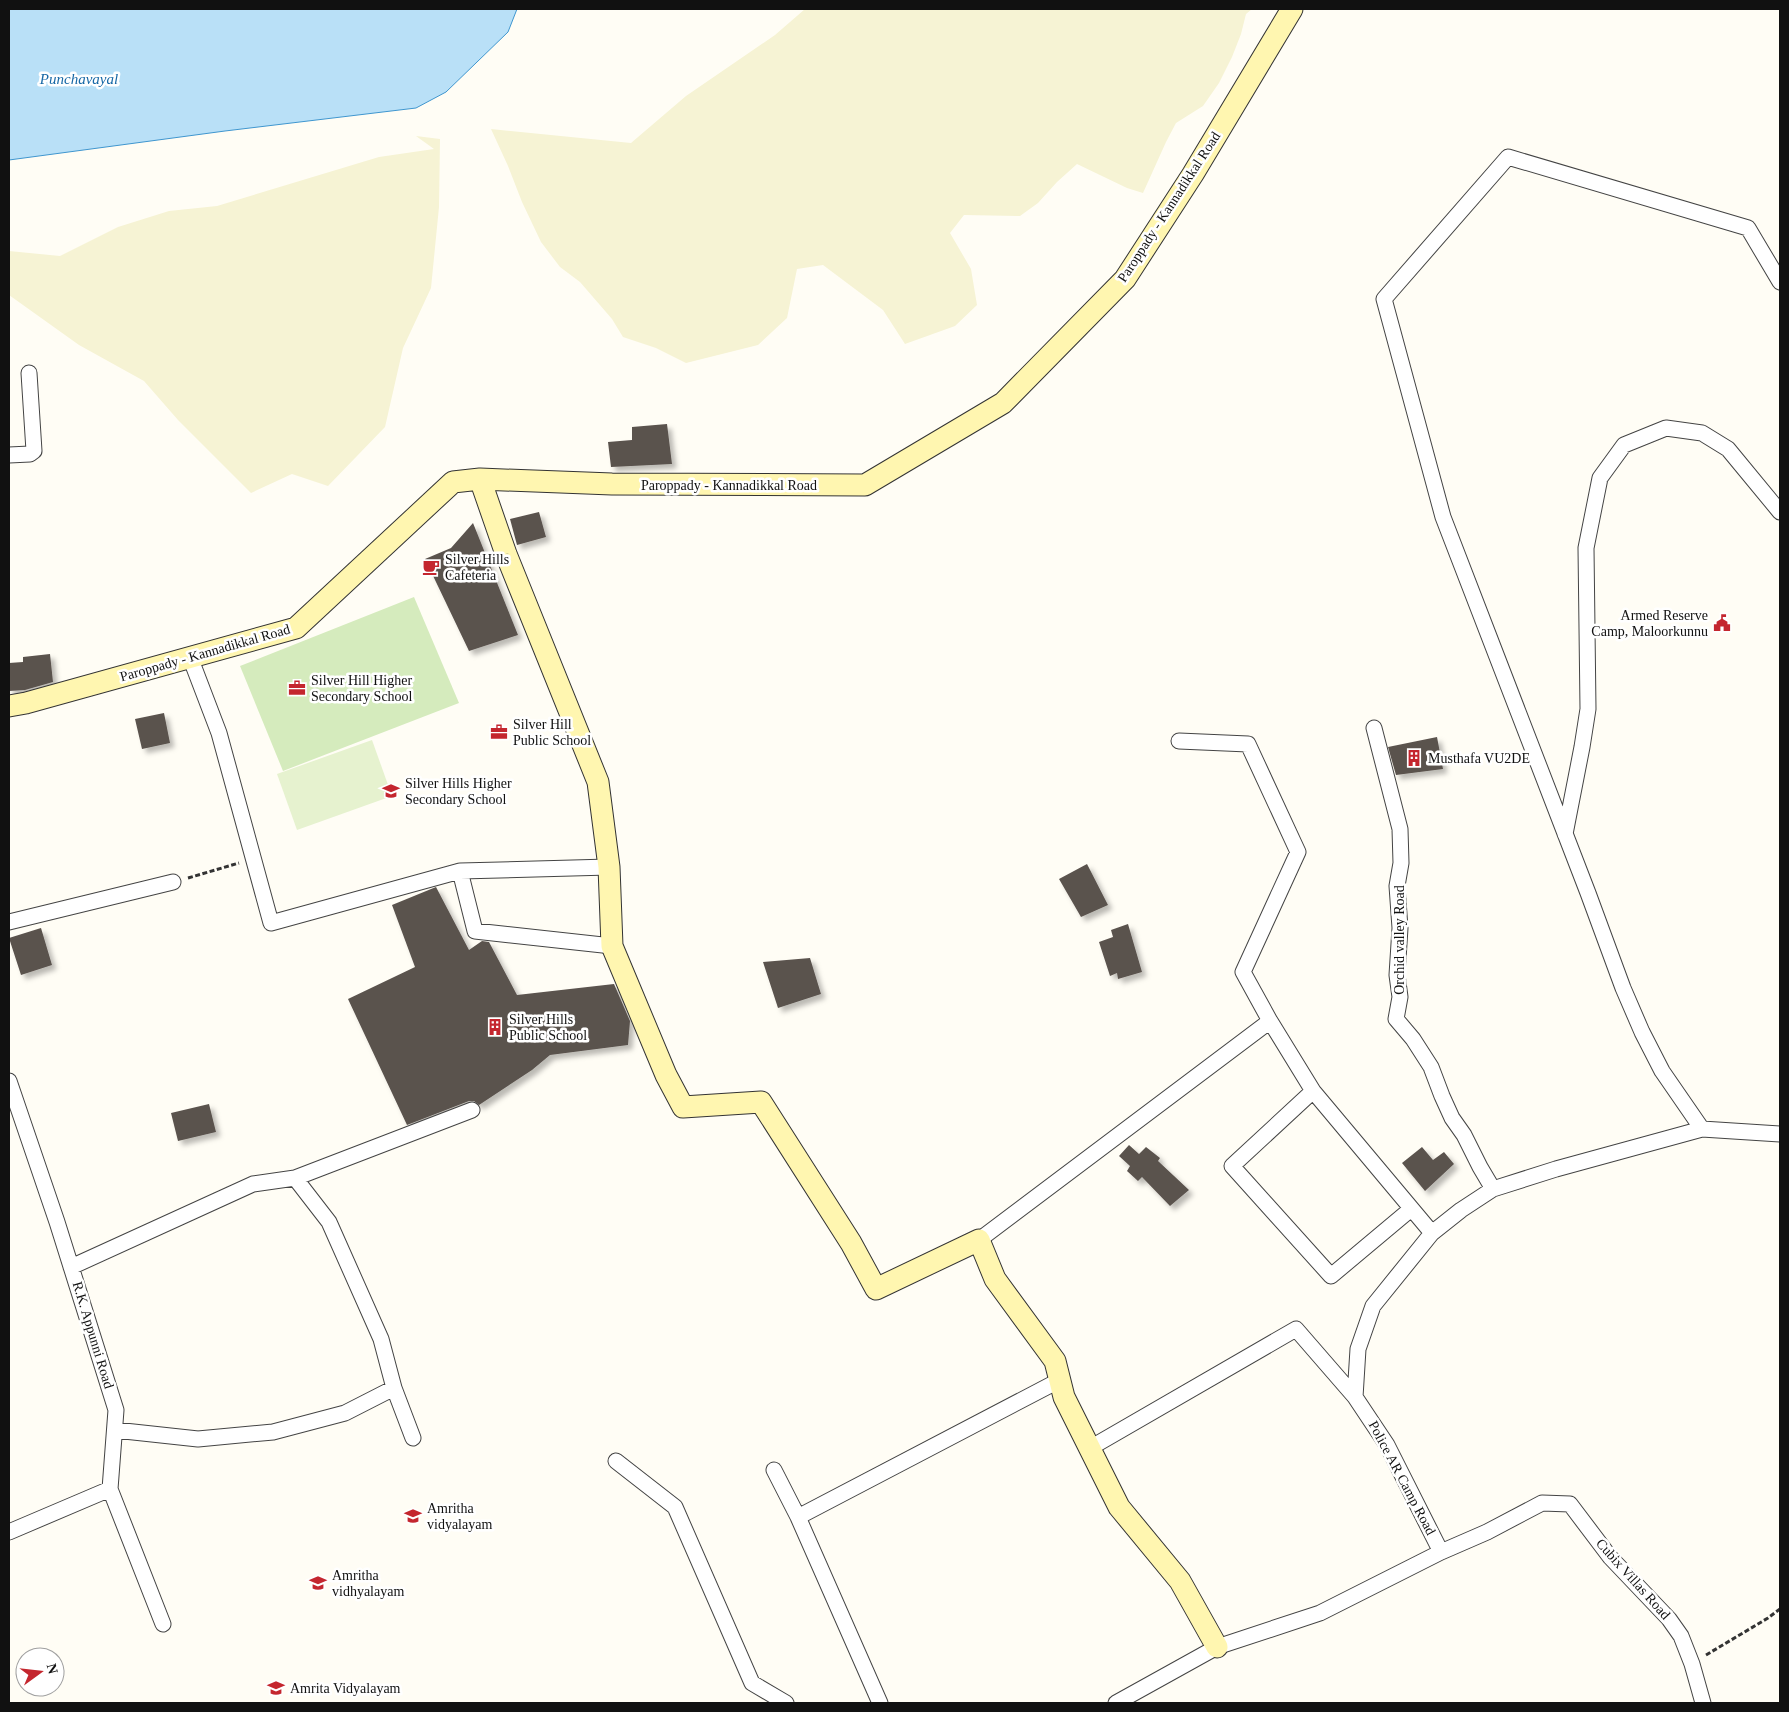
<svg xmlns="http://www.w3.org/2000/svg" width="1789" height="1712" viewBox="0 0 1789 1712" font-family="'Times New Roman',serif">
  <defs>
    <filter id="shadow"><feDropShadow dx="4.5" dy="4.5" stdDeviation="2.5" flood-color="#0004"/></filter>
  </defs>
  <rect width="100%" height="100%" fill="#fffdf5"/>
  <path fill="#f6f3d4" d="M805 9H1252L1246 14 1241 34 1232 57 1219 83 1203 106 1176 123 1166 142 1143 193 1127 188 1077 164 1057 182 1038 203 1020 216 964 215 950 233 971 269 977 305 955 326 905 344 883 310 823 265 797 269 787 318 758 345 686 363 656 348 623 337 612 319 580 282 560 267 541 242 522 202 508 166 491 129 631 143 686 96 775 35Z
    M416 136 440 139 439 207 431 288 403 348 385 427 328 486 292 474 251 493 178 420 144 381 79 345 9 295V251L60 256 118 227 169 211 217 206 379 157 434 149Z"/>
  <path fill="#d5ebbd" d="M414 597 459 703 283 771 240 666Z"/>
  <path fill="#e6f2cf" d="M372 740 392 796 297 830 277 774Z"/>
  <path fill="#b9e0f7" stroke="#3f96cf" d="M9 9H517L508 32 446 92 416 108 225 131 9 160Z"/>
  <path fill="#5a524d" filter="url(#shadow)" d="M667 424 672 464 611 467 608 442 632 440V427Z
    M539 512 546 537 517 545 510 519Z
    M473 523 518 635 469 651 425 559 451 548Z
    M50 654 53 682 25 690 9 691V663L23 662V657Z
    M164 713 170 743 142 749 135 719Z
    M1437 737 1443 769 1396 775 1388 747Z
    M1087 864 1108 905 1081 917 1059 879Z
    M436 887 469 950 482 941 489 942 517 995 614 984 630 1021 628 1045 550 1055 532 1070 479 1105 474 1101H469L407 1125 348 999 415 967 392 905Z
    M1128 924 1142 972 1118 979 1117 973 1110 976 1099 942 1113 937 1111 930Z
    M41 928 52 965 21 975 9 938Z
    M810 958 821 994 778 1008 763 962Z
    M209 1104 216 1132 178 1141 171 1113Z
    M1129 1145 1139 1154 1146 1147 1160 1158 1158 1161 1189 1190 1170 1206 1142 1177 1138 1181 1127 1171 1130 1166 1119 1156Z
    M1422 1147 1433 1160 1444 1152 1454 1164 1425 1191 1402 1163Z"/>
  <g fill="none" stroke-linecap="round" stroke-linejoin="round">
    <g stroke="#444" stroke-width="17">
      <path id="street" d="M9 455 30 454 34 451 29 373
        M190 657 219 733 271 923 460 871 609 867
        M1374 728 1400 829 1401 863 1397 886 1400 928 1397 975 1400 997 1396 1019 1413 1039 1431 1067 1442 1096 1452 1118 1464 1135 1480 1167 1493 1189
        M1565 834 1582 747 1588 709 1586 548 1600 478 1624 445 1666 428 1702 433 1728 449 1780 512
        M460 871 475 931 612 946
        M9 922 173 882
        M1270 1021 1313 1091
        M9 1081 57 1222 116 1410 110 1489 9 1532
        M1702 1129 1662 1071 1642 1032 1623 988 1588 893 1443 517 1384 299 1508 157 1748 228 1780 282
        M295 1178 472 1110
        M1411 1209 1331 1276 1232 1166 1313 1091 1432 1233
        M979 1240 1270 1021 1243 972 1298 852 1248 744 1179 741
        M71 1267 253 1184 295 1178 329 1222 381 1339 394 1388 345 1413 273 1432 198 1439 115 1430
        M394 1388 413 1438
        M1090 1448 1296 1329 1355 1397
        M616 1461 675 1507 752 1683 786 1703
        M774 1470 798 1517 880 1703
        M110 1489 163 1624
        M798 1517 1060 1380
        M1441 1552 1487 1532 1542 1503 1570 1504 1610 1557 1669 1619 1681 1636 1692 1664 1703 1703
        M1116 1703 1217 1647 1320 1613 1441 1552 1387 1445 1355 1397 1358 1349 1373 1306 1432 1233 1461 1210 1493 1189 1556 1169 1702 1129 1780 1134"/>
    </g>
    <g stroke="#333" stroke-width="23">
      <path id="secondary" d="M480 479 506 554 598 782 609 867 612 946 666 1075 683 1107 761 1102 851 1243 876 1289 979 1240 995 1279 1055 1361 1064 1397 1119 1507 1180 1581 1217 1647
        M9 706 26 703 296 628 453 482 480 479 612 484 865 485 1003 403 1125 279 1193 174 1292 9"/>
    </g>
    <path stroke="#333" stroke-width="3" stroke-dasharray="5 2.5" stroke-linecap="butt" d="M188 878 239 863
      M1706 1655 1768 1618 1780 1609"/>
    <use href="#street" stroke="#fff" stroke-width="15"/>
    <use href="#secondary" stroke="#fff6b0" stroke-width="21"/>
  </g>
  <defs>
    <g id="cafe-bare" transform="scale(1.35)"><path d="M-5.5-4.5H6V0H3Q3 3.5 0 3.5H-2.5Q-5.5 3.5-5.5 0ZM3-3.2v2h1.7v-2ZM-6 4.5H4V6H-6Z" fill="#c4262e" stroke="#fff" stroke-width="2.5" paint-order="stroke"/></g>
    <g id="civic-bare" transform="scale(1.35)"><path d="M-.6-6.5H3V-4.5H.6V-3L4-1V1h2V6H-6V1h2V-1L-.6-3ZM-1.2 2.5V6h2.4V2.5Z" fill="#c4262e" stroke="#fff" stroke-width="2.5" paint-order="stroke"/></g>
    <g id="office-bare" transform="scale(1.35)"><path d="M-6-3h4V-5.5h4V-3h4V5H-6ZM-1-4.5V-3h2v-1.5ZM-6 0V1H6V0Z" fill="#c4262e" stroke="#fff" stroke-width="2.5" paint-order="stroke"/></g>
    <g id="building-bare" transform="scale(1.35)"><path d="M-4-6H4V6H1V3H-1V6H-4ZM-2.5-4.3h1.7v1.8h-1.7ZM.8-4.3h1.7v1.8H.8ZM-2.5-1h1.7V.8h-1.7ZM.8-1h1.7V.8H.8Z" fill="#c4262e" stroke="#fff" stroke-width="2.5" paint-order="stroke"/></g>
    <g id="school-bare" transform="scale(1.35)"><path d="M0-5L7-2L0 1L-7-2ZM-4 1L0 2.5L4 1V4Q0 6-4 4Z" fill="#c4262e" stroke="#fff" stroke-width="2.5" paint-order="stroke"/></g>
  </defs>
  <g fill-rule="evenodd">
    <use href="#cafe-bare" x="431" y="567"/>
    <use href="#civic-bare" x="1722" y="623"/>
    <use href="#office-bare" x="297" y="688"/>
    <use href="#office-bare" x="499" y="732"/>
    <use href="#building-bare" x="1414" y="758"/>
    <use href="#school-bare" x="391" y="791"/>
    <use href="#building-bare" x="495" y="1027"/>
    <use href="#school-bare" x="413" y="1516"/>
    <use href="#school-bare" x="318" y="1583"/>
    <use href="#school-bare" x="276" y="1688"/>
  </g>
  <g text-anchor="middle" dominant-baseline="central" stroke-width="5" stroke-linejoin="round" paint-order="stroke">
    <g font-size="14" fill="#111" stroke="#fff">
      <text transform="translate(1169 207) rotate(-57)">Paroppady - Kannadikkal Road</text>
      <text x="729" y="485">Paroppady - Kannadikkal Road</text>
      <text transform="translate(205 653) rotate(-16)">Paroppady - Kannadikkal Road</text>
      <text transform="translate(1399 940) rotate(-90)">Orchid valley Road</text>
      <text transform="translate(93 1335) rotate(73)">R.K. Appunni Road</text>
      <text transform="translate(1402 1478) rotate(62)">Police AR Camp Road</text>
      <text transform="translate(1633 1579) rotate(48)">Cubix Villas Road</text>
    </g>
    <g font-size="14" fill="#111" stroke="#fff" text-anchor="start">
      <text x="445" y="559">Silver Hills<tspan x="445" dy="16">Cafeteria</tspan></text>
      <text x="1708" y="615" text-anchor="end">Armed Reserve<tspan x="1708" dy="16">Camp, Maloorkunnu</tspan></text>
      <text x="311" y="680">Silver Hill Higher<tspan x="311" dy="16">Secondary School</tspan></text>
      <text x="513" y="724">Silver Hill<tspan x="513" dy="16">Public School</tspan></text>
      <text x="1428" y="758">Musthafa VU2DE</text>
      <text x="405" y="783">Silver Hills Higher<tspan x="405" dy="16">Secondary School</tspan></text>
      <text x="509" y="1019">Silver Hills<tspan x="509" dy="16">Public School</tspan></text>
      <text x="427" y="1508">Amritha<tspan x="427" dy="16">vidyalayam</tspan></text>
      <text x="332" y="1575">Amritha<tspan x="332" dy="16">vidhyalayam</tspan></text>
      <text x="290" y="1688">Amrita Vidyalayam</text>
    </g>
    <g font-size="15" font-style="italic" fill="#1768a6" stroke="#fff">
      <text x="79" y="79">Punchavayal</text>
    </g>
  </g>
  <rect width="1789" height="1712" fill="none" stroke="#111111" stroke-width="20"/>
  <g transform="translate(40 1672) rotate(75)"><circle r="24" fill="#ffffff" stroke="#a0a0a0"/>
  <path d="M0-4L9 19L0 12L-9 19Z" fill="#c4262e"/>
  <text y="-8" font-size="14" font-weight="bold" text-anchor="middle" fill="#111111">N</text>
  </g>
</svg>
